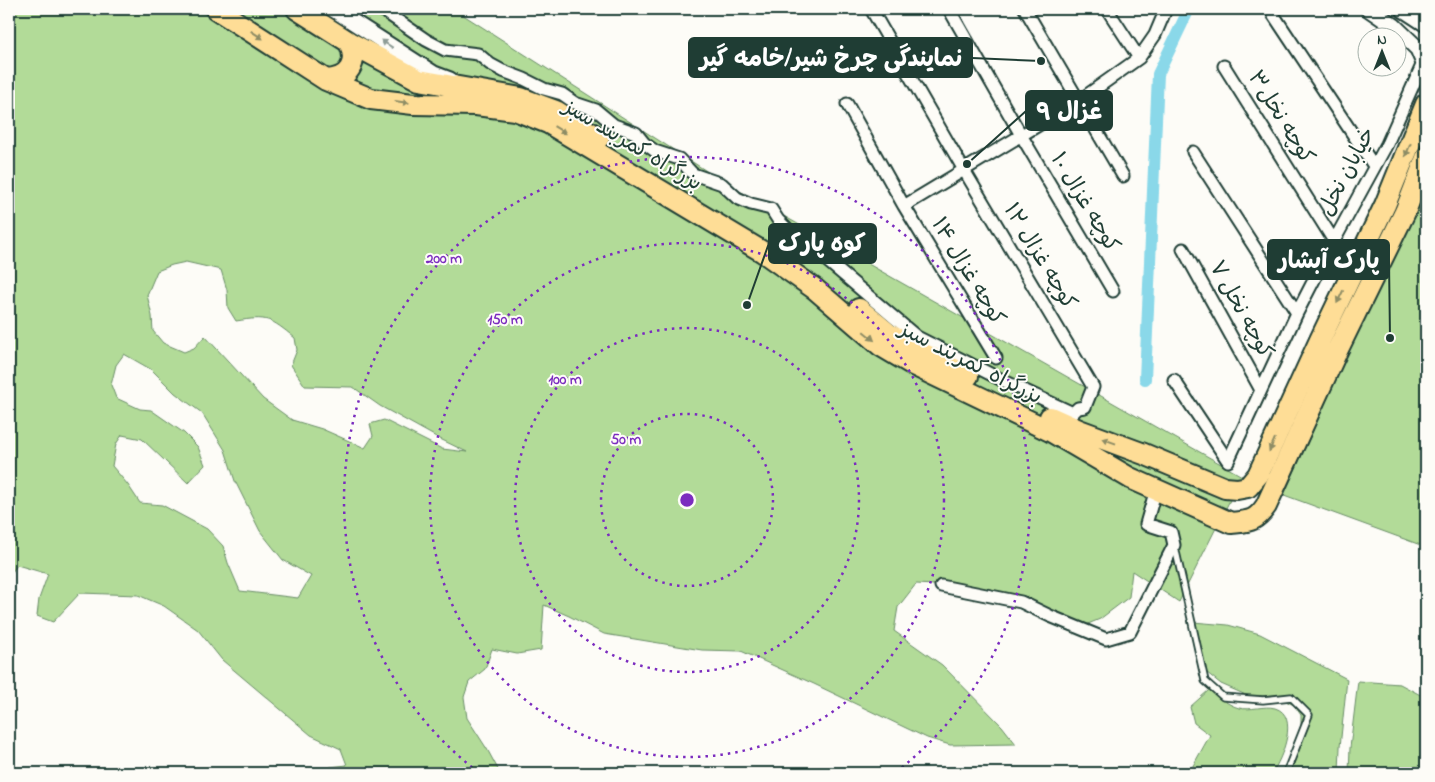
<svg xmlns="http://www.w3.org/2000/svg" width="1435" height="782" viewBox="0 0 1435 782" font-family="'Indie Flower','Playpen Sans Arabic',sans-serif">
  <rect width="100%" height="100%" fill="#fdfcf7"/>
  <filter id="ink" filterUnits="userSpaceOnUse"><feTurbulence type="fractalNoise" baseFrequency=".02" numOctaves="2"/><feDisplacementMap in="SourceGraphic" scale="10" xChannelSelector="R" yChannelSelector="G"/><feConvolveMatrix kernelMatrix="1 2 1 2 8 2 1 2 1" color-interpolation-filters="sRGB"/></filter>
  <g filter="url(#ink)">
    <path fill="#b2db98" stroke="#688c66" fill-rule="evenodd" d="M9 9H454L722 181 1242 476 1179 602 1132 571 1129 597 1100 619 1076 629 971 587 916 584 898 607 894 631 942 665 1002 726 1016 744 950 745 927 738 814 684 741 651 702 650 604 634 569 616 544 605 541 650 517 654 492 649 485 669 469 682 464 697 467 718 487 749 500 773H331L330 767 347 765 341 749 311 735 222 660 198 630 164 606 138 595 80 593 53 622 37 616 39 599 48 574 17 565 9 576ZM186 262 221 270 227 290 228 308 236 321C268 316 270 318 295 338L297 350 291 365 305 386 353 387 380 406 438 438 467 452 442 449 384 420 370 424 373 436 365 448 322 429 292 420 263 399 205 336 194 348 184 352 163 343 153 331 152 316 147 295 157 271 172 265ZM124 354 152 370 175 393 202 413 225 450 235 481 260 531 283 560 311 576 298 598 240 591 228 563 223 546 207 529 162 505 140 503 128 485 112 466 116 444 122 435 142 439 188 483 205 465 198 447 184 433 151 410 140 409 116 398 111 385 116 365Z
      M1426 179V547L1284 495Z
      M1193 622 1228 625 1260 634 1347 679 1340 747 1339 773H1289L1301 730V715L1294 705 1275 696 1246 695 1221 684 1206 672Z
      M1358 681 1400 684 1426 698V773H1349L1350 748Z
      M1209 690C1219 697 1228 705 1239 708 1251 711 1264 705 1275 708 1300 715 1282 759 1272 773H1189L1210 735 1194 723 1190 707Z"/>
    <g fill="none" stroke-linecap="round" stroke-linejoin="round">
      <path stroke="#8ad8e9" stroke-width="12" d="M1145 379 1158 74 1189 9
        M1312 381 1340 320"/>
      <g stroke="#1f3d34" stroke-width="9">
        <path id="lane" d="M1175 547 1205 681 1223 697 1263 700 1291 697 1309 715 1286 773"/>
      </g>
      <g stroke="#1f3d34" stroke-width="15">
        <path id="street" d="M381 9 426 40 445 50 478 54 490 64 503 71 524 79 544 89 562 94 575 103 596 110 614 125 636 133 644 143 655 151 679 159 693 174 722 184 737 198 751 204 771 209 778 220 789 231 819 254 917 337 1002 380 1073 413 1078 408 1085 407 1093 387 964 170 871 9
          M949 9 1021 135 1113 291
          M1025 9 1123 176
          M1107 9 1139 58
          M1273 14 1374 166
          M1224 66 1334 241
          M847 104 904 206 996 358
          M1193 152 1297 313
          M904 206 1080 100 1139 58 1155 35 1166 9
          M1183 249 1261 390
          M1174 380 1228 461
          M1228 461 1297 313 1334 241 1387 144 1423 63
          M941 586 1021 602 1050 616 1106 639 1130 632 1174 545 1171 532 1146 524 1156 489"/>
      </g>
      <g stroke="#1f3d34" stroke-width="19">
        <path id="secondary" d="M333 9 434 74 450 80
          M1369 9 1394 26 1418 49 1426 68
          M1403 9 1426 24"/>
      </g>
      <g stroke="#1f3d34" stroke-width="24">
        <path id="highway" d="M216 9 326 80 371 99 413 104 476 105 515 110 548 123 763 252 815 289 881 346 913 365 1050 431 1130 478 1231 523C1249 521 1255 522 1266 506L1337 351 1405 212 1426 158
          M297 9 349 42 419 80 521 98 556 111 599 138
          M326 80C349 79 359 63 349 42
          M859 309 889 334 920 352 968 376
          M1050 417 1079 430 1144 454 1225 488 1237 489 1248 487 1258 475 1320 340 1385 205 1426 104"/>
      </g>
      <use href="#lane" stroke="#fdfcf7" stroke-width="5.5"/>
      <use href="#street" stroke="#fdfcf7" stroke-width="11"/>
      <use href="#secondary" stroke="#fdfcf7" stroke-width="15"/>
      <use href="#highway" stroke="#fedd96" stroke-width="20"/>
    </g>
    <defs><path id="oneway-solid" d="M-6-.8H1V-3.2L6.5 0L1 3.2V.8H-6Z" transform="scale(1.25)"/></defs>
    <g fill="#8e8d65">
      <use href="#oneway-solid" transform="translate(257 35) rotate(33)"/>
      <use href="#oneway-solid" transform="translate(402 102) rotate(7)"/>
      <use href="#oneway-solid" transform="translate(560 130) rotate(31)"/>
      <use href="#oneway-solid" transform="translate(1408 150) rotate(112)"/>
      <use href="#oneway-solid" transform="translate(1340 297) rotate(116)"/>
      <use href="#oneway-solid" transform="translate(869 336) rotate(40)"/>
      <use href="#oneway-solid" transform="translate(1109 441) rotate(-160)"/>
      <use href="#oneway-solid" transform="translate(1272 445) rotate(114)"/>
    </g>
    <use fill="#8e9c96" href="#oneway-solid" transform="translate(387 44) rotate(-147)"/>
  </g>
  <g fill="none" stroke="#7b2cbf" stroke-width="2.5" stroke-dasharray="2.5 5">
    <circle cx="687" cy="500" r="86"/>
    <circle cx="687" cy="500" r="172"/>
    <circle cx="687" cy="500" r="257"/>
    <path d="M478 772A343 343 0 1 1 896 772"/>
  </g>
  <g text-anchor="middle" dominant-baseline="central" stroke-width="4" stroke-linejoin="round" paint-order="stroke">
    <g font-size="22" fill="#1f3d34" stroke="#fdfcf7">
      <text transform="translate(1280 118) rotate(58)">کوچه نخل۳</text>
      <text transform="translate(632 146) rotate(31)">بزرگراه کمربند سبز</text>
      <text transform="translate(1348 172) rotate(-62)">خیابان نخل</text>
      <text transform="translate(1084 203) rotate(59)">کوچه غزال ۱۰</text>
      <text transform="translate(1039 257) rotate(59)">کوچه غزال ۱۲</text>
      <text transform="translate(967 272) rotate(59)">کوچه غزال ۱۴</text>
      <text transform="translate(1240 310) rotate(61)">کوچه نخل ۷</text>
      <text transform="translate(970 364) rotate(27)">بزرگراه کمربند سبز</text>
    </g>
  </g>
  <circle cx="687" cy="500" r="8" fill="#7b2cbf" stroke="#fdfcf7" stroke-width="2.5"/>
  <g font-size="15" text-anchor="middle" font-weight="bold" fill="#7b2cbf" stroke="#fdfcf7" stroke-width="4" stroke-linejoin="round" paint-order="stroke">
    <text x="444" y="263">200 m</text>
    <text x="505" y="324">150 m</text>
    <text x="565" y="384">100 m</text>
    <text x="626" y="444">50 m</text>
  </g>
  <path fill="none" stroke="#1f3d34" stroke-width="2" d="M1041 61L972 58M967 164L1026 111M747 305L769 243M1390 338L1389 260"/>
  <g fill="#1f3d34" stroke="#fdfcf7" stroke-width="2">
    <circle cx="1041" cy="61" r="5"/>
    <circle cx="967" cy="164" r="5"/>
    <circle cx="747" cy="305" r="5"/>
    <circle cx="1390" cy="338" r="5"/>
  </g>
  <g fill="#1f3d34" stroke="#1f3d34" stroke-width="2">
    <rect x="689" y="38" width="283" height="39" rx="5"/>
    <rect x="1026" y="91" width="86" height="39" rx="5"/>
    <rect x="769" y="224" width="107" height="39" rx="5"/>
    <rect x="1268" y="240" width="121" height="39" rx="5"/>
  </g>
  <g font-size="24" text-anchor="middle" font-weight="bold" fill="#fff">
    <text x="831" y="66">نمایندگی چرخ شیر/خامه گیر</text>
    <text x="1069" y="119">غزال ۹</text>
    <text x="822" y="251">کوه پارک</text>
    <text x="1329" y="268">پارک آبشار</text>
  </g>
  <rect width="1435" height="782" fill="none" stroke="#fdfcf7" stroke-width="30"/>
  <rect x="15" y="15" width="1405" height="752" fill="none" stroke="#1f3d34" stroke-width="2" filter="url(#ink)"/>
  <g transform="translate(1382 52)"><circle r="24" fill="#fdfcf7" stroke="#a4b0a9"/>
  <path d="M0-4L9 19L0 12L-9 19Z" fill="#1f3d34"/>
  <text y="-8" font-size="14" font-weight="bold" text-anchor="middle" fill="#1f3d34">N</text>
  </g>
</svg>
